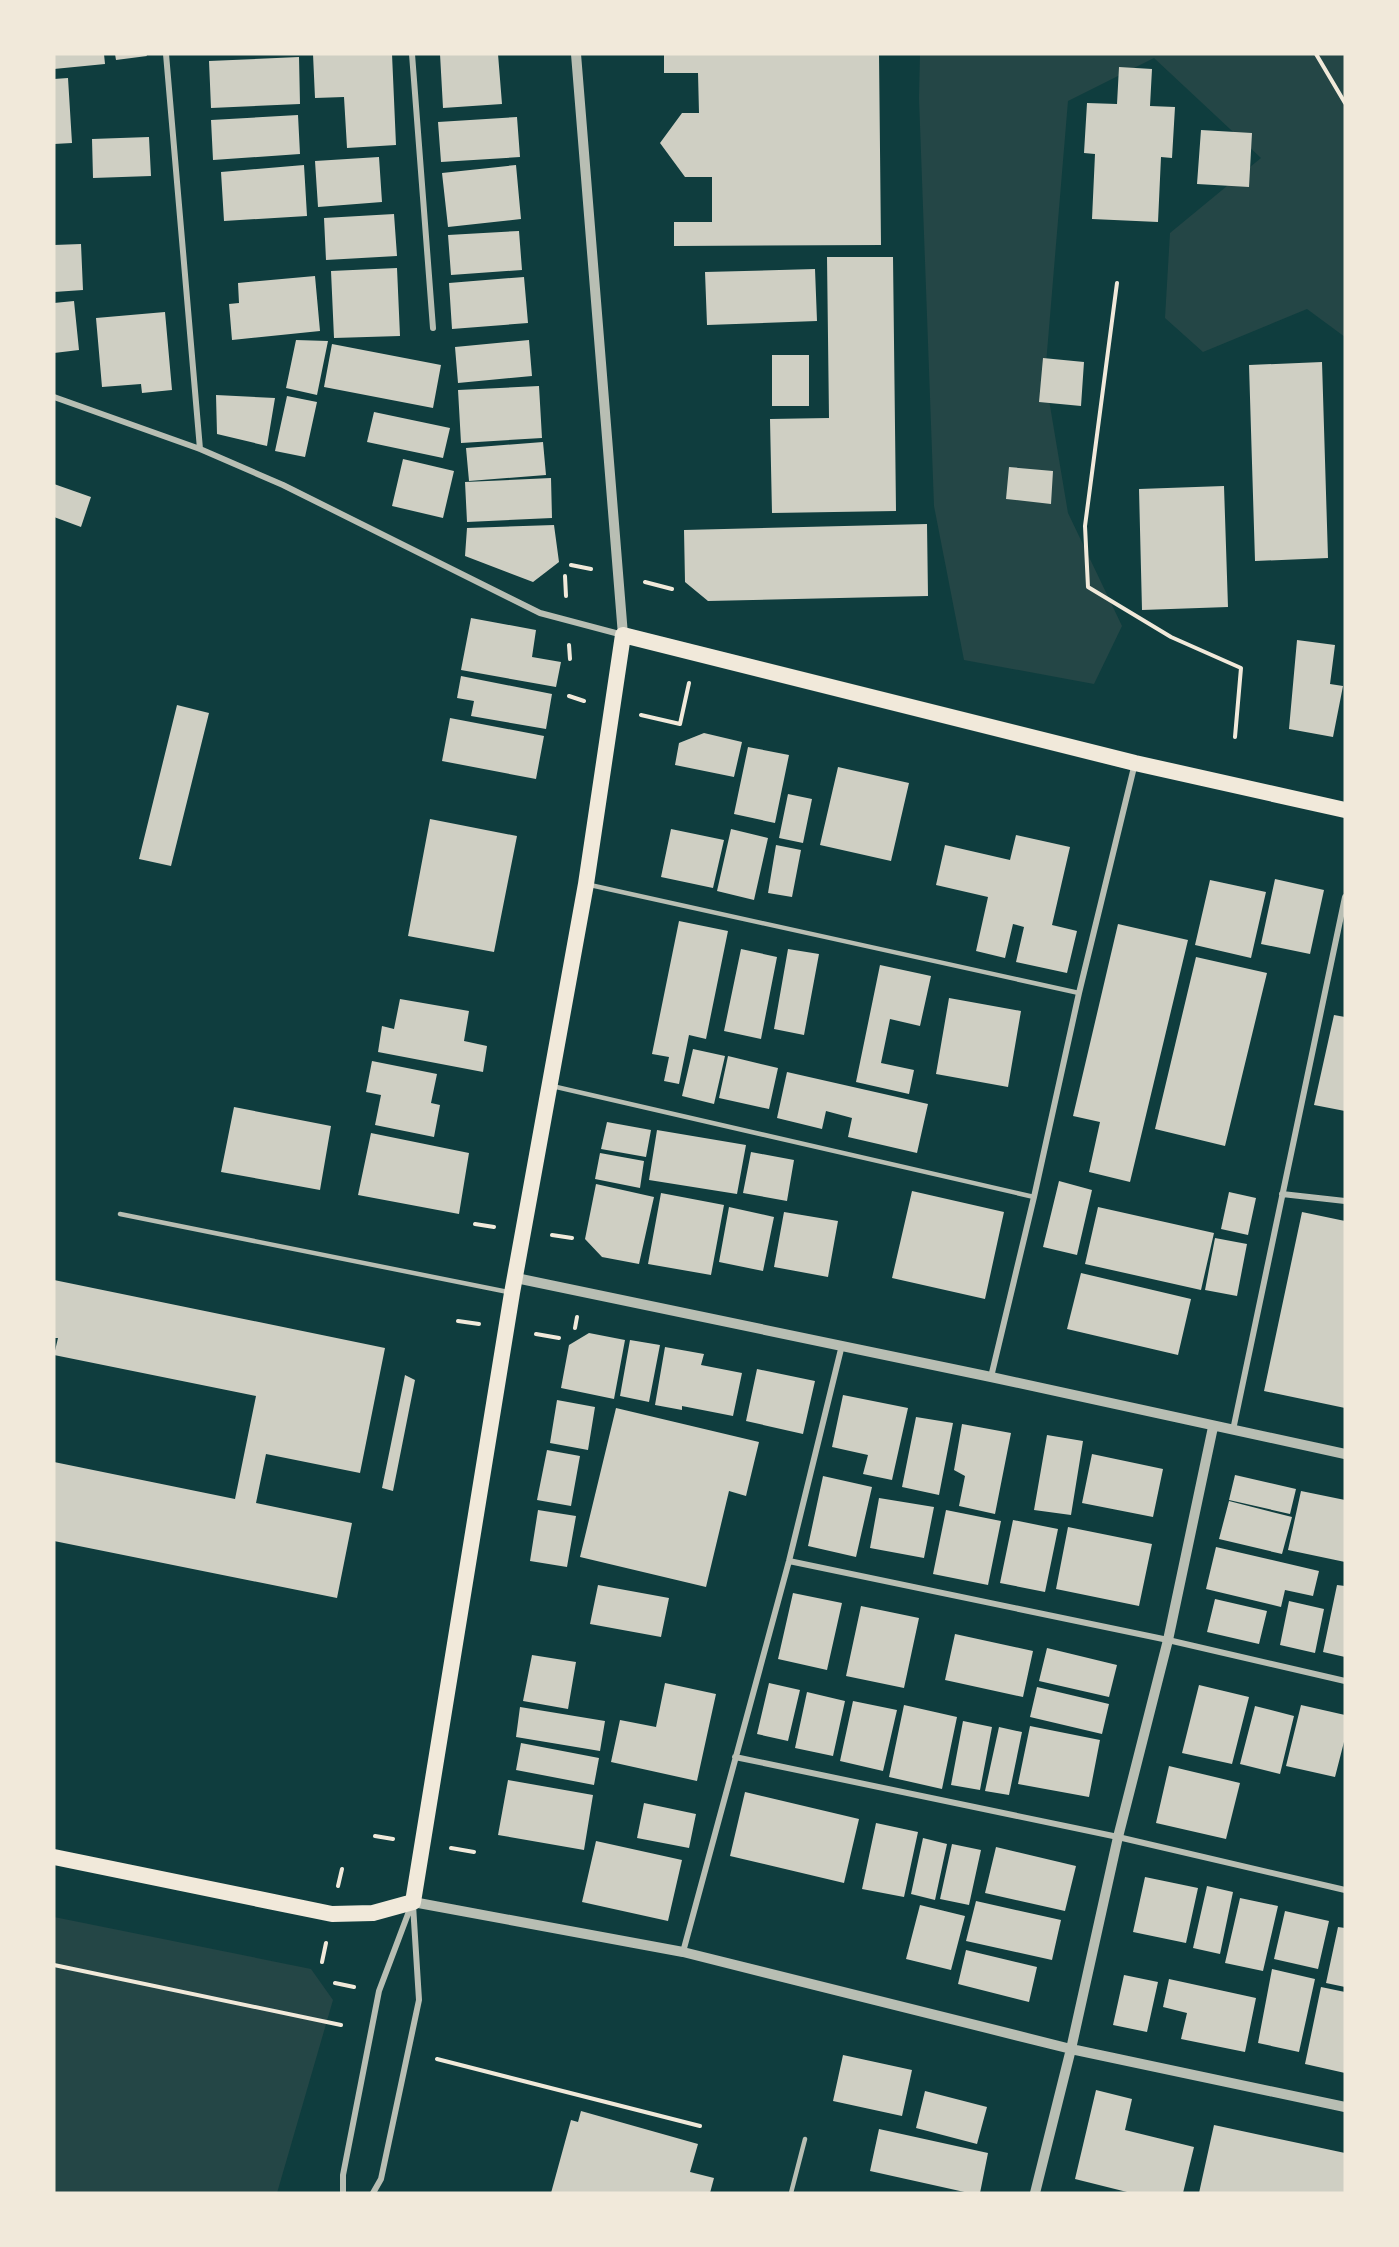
<svg xmlns="http://www.w3.org/2000/svg" width="1399" height="2247" viewBox="0 0 1399 2247" font-family="'DejaVu Sans',sans-serif">
  <rect width="100%" height="100%" fill="#0f3d3e"/>
  <path fill="#244646" d="M920 54H1345V337L1307 309 1203 352 1165 318 1170 233 1261 158 1154 58 1068 101 1045 376 1068 513 1122 626 1094 684 964 660 934 506 919 98Z
    M54 1917 311 1969 333 2000 277 2193H54Z"/>
  <path fill="#cfcfc3" d="M54 54H104L105 64 54 69Z
    M115 54H146L147 56 116 60Z
    M313 54H392L396 145 347 148 344 97 315 98Z
    M440 54H498L502 104 443 108Z
    M664 54H879L881 245 674 246V222H712V177H685L660 143 682 113H699L698 73H664Z
    M299 57 300 104 211 108 209 61Z
    M1119 67 1152 69 1150 106 1175 107 1172 158 1161 157 1158 222 1092 219 1095 154 1084 153 1087 103 1117 104Z
    M68 78 72 143 54 144V79Z
    M298 115 300 154 213 160 211 120Z
    M517 117 520 157 441 162 438 122Z
    M1201 130 1252 133 1249 187 1197 184Z
    M149 137 151 176 93 178 92 139Z
    M379 157 382 202 318 207 315 161Z
    M304 165 307 216 224 221 221 172Z
    M516 165 521 219 448 227 442 173Z
    M394 214 397 256 326 260 324 218Z
    M519 231 522 270 451 275 448 235Z
    M81 244 83 290 54 292V245Z
    M827 257H893L896 511 772 513 770 419 829 418Z
    M397 268 400 336 334 338 331 271Z
    M815 269 817 321 707 325 705 272Z
    M315 276 320 331 232 340 229 304 239 303 238 283Z
    M524 277 528 323 452 329 449 283Z
    M74 301 79 350 54 353V303Z
    M165 312 172 390 142 393 141 384 102 387 96 318Z
    M296 340 328 341 317 395 286 388Z
    M529 340 532 376 458 383 455 347Z
    M332 344 441 365 433 408 324 387Z
    M772 355H809V406H772Z
    M1043 358 1084 362 1081 406 1039 402Z
    M1322 362 1328 558 1255 561 1249 365Z
    M539 386 542 438 461 443 458 390Z
    M216 395 275 398 267 446 217 434Z
    M287 396 317 402 305 457 275 451Z
    M374 412 450 428 443 458 367 442Z
    M543 442 546 475 469 481 466 448Z
    M403 459 454 471 443 518 392 506Z
    M1009 467 1053 471 1051 504 1006 499Z
    M551 478 552 518 467 522 465 482Z
    M54 484 91 497 81 527 54 517Z
    M1224 486 1228 607 1142 610 1139 489Z
    M927 524 928 596 708 601 685 582 684 530Z
    M554 525 559 562 533 582 465 556 467 528Z
    M471 618 536 630 532 657 561 662 556 687 461 670Z
    M1297 640 1335 645 1330 684 1343 686 1333 737 1289 729Z
    M461 676 552 694 546 729 471 716 474 701 457 698Z
    M177 705 209 713 171 866 139 859Z
    M450 718 544 736 536 779 442 761Z
    M704 733 742 742 734 777 675 765 679 743Z
    M748 747 789 755 775 823 734 814Z
    M838 767 909 783 891 861 820 845Z
    M788 794 812 799 803 843 779 838Z
    M430 819 517 836 494 952 408 936Z
    M671 829 724 840 713 888 661 877Z
    M731 829 768 838 754 900 717 891Z
    M1016 835 1070 847 1052 925 1077 931 1067 973 1016 962 1024 927 1013 924 1005 958 976 951 988 897 936 885 945 845 1010 860Z
    M776 845 801 850 792 897 768 893Z
    M1275 879 1324 890 1310 954 1261 944Z
    M1210 880 1266 892 1251 958 1195 945Z
    M679 921 728 931 706 1039 689 1035 679 1084 664 1081 669 1057 652 1054Z
    M1118 924 1188 940 1130 1182 1089 1172 1100 1122 1073 1116Z
    M741 949 777 957 761 1039 724 1031Z
    M788 949 819 954 804 1035 774 1029Z
    M1196 957 1267 973 1225 1146 1155 1129Z
    M880 965 931 976 920 1026 890 1019 881 1063 914 1070 909 1094 856 1082Z
    M949 998 1021 1011 1008 1087 936 1074Z
    M400 999 469 1011 464 1041 487 1046 483 1072 378 1052 382 1026 394 1029Z
    M1334 1015 1345 1017V1111L1314 1105Z
    M693 1049 725 1056 714 1104 682 1096Z
    M728 1056 778 1068 769 1109 719 1098Z
    M372 1061 437 1074 431 1103 440 1105 434 1137 375 1125 381 1095 366 1092Z
    M787 1072 928 1104 917 1153 848 1137 852 1118 826 1111 822 1129 777 1118Z
    M234 1107 331 1126 320 1190 221 1172Z
    M607 1122 651 1130 646 1157 601 1149Z
    M657 1130 746 1145 737 1194 649 1180Z
    M371 1133 469 1153 459 1214 358 1195Z
    M751 1152 794 1160 787 1201 743 1193Z
    M600 1153 644 1161 640 1188 595 1179Z
    M1059 1181 1092 1190 1077 1255 1043 1247Z
    M596 1184 654 1197 639 1264 602 1257 585 1239Z
    M912 1191 1004 1212 985 1299 892 1278Z
    M1229 1192 1256 1198 1248 1235 1221 1229Z
    M661 1193 724 1205 711 1275 648 1264Z
    M729 1207 774 1217 763 1271 719 1262Z
    M1098 1207 1214 1233 1201 1290 1085 1264Z
    M784 1212 838 1221 828 1277 774 1267Z
    M1302 1212 1345 1221V1408L1264 1391Z
    M1215 1238 1247 1244 1237 1296 1205 1290Z
    M1081 1273 1191 1299 1178 1355 1067 1329Z
    M54 1280 385 1348 360 1473 266 1454 256 1503 352 1523 337 1598 54 1541V1462L235 1499 256 1396 54 1355 58 1338H54Z
    M589 1333 625 1340 614 1399 561 1388 569 1345Z
    M630 1340 660 1345 649 1402 620 1396Z
    M665 1347 704 1354 701 1365 742 1373 733 1416 682 1406V1410L655 1405Z
    M757 1369 815 1381 803 1434 746 1421Z
    M405 1375 415 1380 393 1491 382 1488Z
    M843 1395 908 1408 892 1480 863 1474 868 1455 832 1447Z
    M557 1400 595 1407 588 1450 550 1443Z
    M616 1408 759 1442 746 1496 729 1491 706 1587 580 1557Z
    M916 1417 953 1423 939 1495 902 1487Z
    M962 1424 1011 1433 995 1514 959 1506 965 1476 954 1470Z
    M1047 1435 1083 1441 1071 1515 1034 1510Z
    M547 1450 580 1456 571 1506 537 1500Z
    M1092 1454 1163 1469 1153 1517 1082 1503Z
    M1235 1475 1296 1489 1290 1514 1229 1500Z
    M823 1476 872 1487 856 1557 808 1546Z
    M1301 1491 1345 1500V1562L1288 1550Z
    M879 1498 934 1507 924 1558 870 1548Z
    M1229 1501 1292 1517 1282 1554 1219 1539Z
    M538 1510 576 1516 567 1567 530 1561Z
    M946 1510 1001 1521 988 1585 933 1574Z
    M1013 1520 1058 1529 1045 1592 1000 1583Z
    M1068 1527 1152 1544 1139 1606 1056 1589Z
    M1216 1547 1319 1571 1313 1596 1285 1590 1281 1607 1206 1589Z
    M598 1585 669 1598 661 1637 590 1624Z
    M1337 1585 1345 1586V1657L1323 1652Z
    M793 1593 842 1603 827 1670 778 1659Z
    M1215 1599 1267 1611 1259 1644 1207 1632Z
    M1289 1601 1324 1609 1315 1653 1280 1645Z
    M861 1606 919 1618 904 1688 846 1676Z
    M955 1634 1033 1651 1023 1697 945 1680Z
    M1047 1648 1117 1665 1109 1697 1039 1681Z
    M532 1655 576 1662 568 1709 523 1701Z
    M665 1683 716 1694 697 1781 611 1762 620 1720 656 1727Z
    M769 1683 800 1690 788 1741 757 1734Z
    M1199 1685 1249 1697 1232 1764 1182 1753Z
    M1037 1687 1109 1704 1102 1734 1030 1717Z
    M807 1692 845 1701 833 1756 795 1748Z
    M853 1701 897 1710 883 1771 840 1761Z
    M904 1705 957 1717 942 1789 889 1777Z
    M1301 1705 1345 1715V1738L1335 1777 1286 1766Z
    M1255 1706 1294 1716 1280 1774 1240 1764Z
    M520 1707 605 1721 600 1751 516 1737Z
    M963 1721 992 1727 980 1790 951 1785Z
    M1030 1726 1100 1740 1089 1797 1018 1784Z
    M999 1727 1022 1732 1009 1795 985 1791Z
    M521 1743 599 1758 594 1785 516 1770Z
    M1169 1766 1240 1783 1226 1839 1156 1823Z
    M508 1780 593 1795 584 1850 498 1835Z
    M745 1792 859 1819 844 1883 730 1856Z
    M644 1803 696 1814 689 1848 637 1838Z
    M876 1823 918 1832 904 1897 862 1889Z
    M923 1838 947 1844 935 1900 911 1894Z
    M596 1841 682 1860 668 1921 582 1902Z
    M952 1844 981 1850 969 1905 940 1899Z
    M996 1847 1076 1866 1065 1911 985 1893Z
    M1145 1877 1198 1888 1186 1943 1133 1932Z
    M1207 1886 1233 1892 1220 1954 1193 1948Z
    M1240 1898 1278 1906 1263 1971 1225 1963Z
    M976 1901 1061 1920 1052 1960 966 1941Z
    M920 1905 965 1916 951 1970 906 1959Z
    M1285 1911 1329 1921 1318 1969 1274 1959Z
    M1338 1927 1345 1928V1987L1326 1983Z
    M966 1950 1037 1967 1029 2002 958 1984Z
    M1272 1969 1315 1979 1299 2052 1258 2043Z
    M1124 1975 1158 1982 1147 2032 1113 2025Z
    M1169 1979 1256 1998 1245 2052 1181 2039 1187 2013 1163 2007Z
    M1321 1987 1345 1992V2073L1305 2064Z
    M843 2055 912 2070 902 2116 833 2101Z
    M1096 2090 1132 2099 1125 2130 1194 2147 1183 2193H1131L1075 2179Z
    M925 2091 987 2107 977 2144 916 2128Z
    M581 2111 698 2144 690 2172 714 2178 710 2193H551L571 2120 578 2122Z
    M1214 2125 1345 2153V2193H1199Z
    M879 2129 988 2153 980 2193H969L870 2171Z"/>
  <g fill="none" stroke-linecap="round" stroke-linejoin="round">
    <path stroke="#f1e9da" stroke-width="4" d="M1316 54 1345 103
      M1117 283 1085 526 1088 587 1171 637 1241 668 1235 737
      M571 565 591 569
      M565 576 566 596
      M645 582 672 589
      M569 645 570 659
      M569 696 584 701
      M641 715 680 724 689 683
      M475 1224 494 1227
      M552 1235 572 1238
      M458 1321 479 1324
      M575 1328 577 1317
      M536 1334 559 1338
      M375 1836 393 1839
      M451 1848 474 1852
      M338 1886 342 1869
      M322 1962 326 1943
      M54 1965 341 2025
      M335 1983 354 1987
      M437 2059 700 2126"/>
    <path stroke="#b8beb3" stroke-width="4.5" d="M590 885 1079 993
      M552 1086 1034 1197
      M120 1214 508 1292
      M791 2193 805 2139"/>
    <path stroke="#b8beb3" stroke-width="6" d="M166 54 200 449
      M412 54 433 328
      M54 397 200 449 283 485 540 613 623 635
      M1282 1194 1345 1201
      M991 1377 1034 1197 1079 993 1135 763
      M1233 1430 1345 897
      M789 1561 1168 1640 1345 1681
      M735 1757 1118 1837 1345 1890
      M683 1952 789 1561 842 1345
      M343 2193V2175L379 1991 411 1906
      M373 2193 381 2179 419 2000 413 1905"/>
    <path stroke="#b8beb3" stroke-width="10" d="M576 54 623 635
      M516 1278 991 1377 1345 1454
      M413 1902 683 1952 1071 2049 1345 2107
      M1035 2193 1071 2049 1118 1837 1168 1640 1213 1427"/>
    <path stroke="#f1e9da" stroke-width="16" d="M54 1857 332 1914 373 1913 413 1902 512 1293 586 884 623 635 1135 763 1345 810"/>
  </g>
  <rect width="1399" height="2247" fill="none" stroke="#f1e9da" stroke-width="111"/>
</svg>
